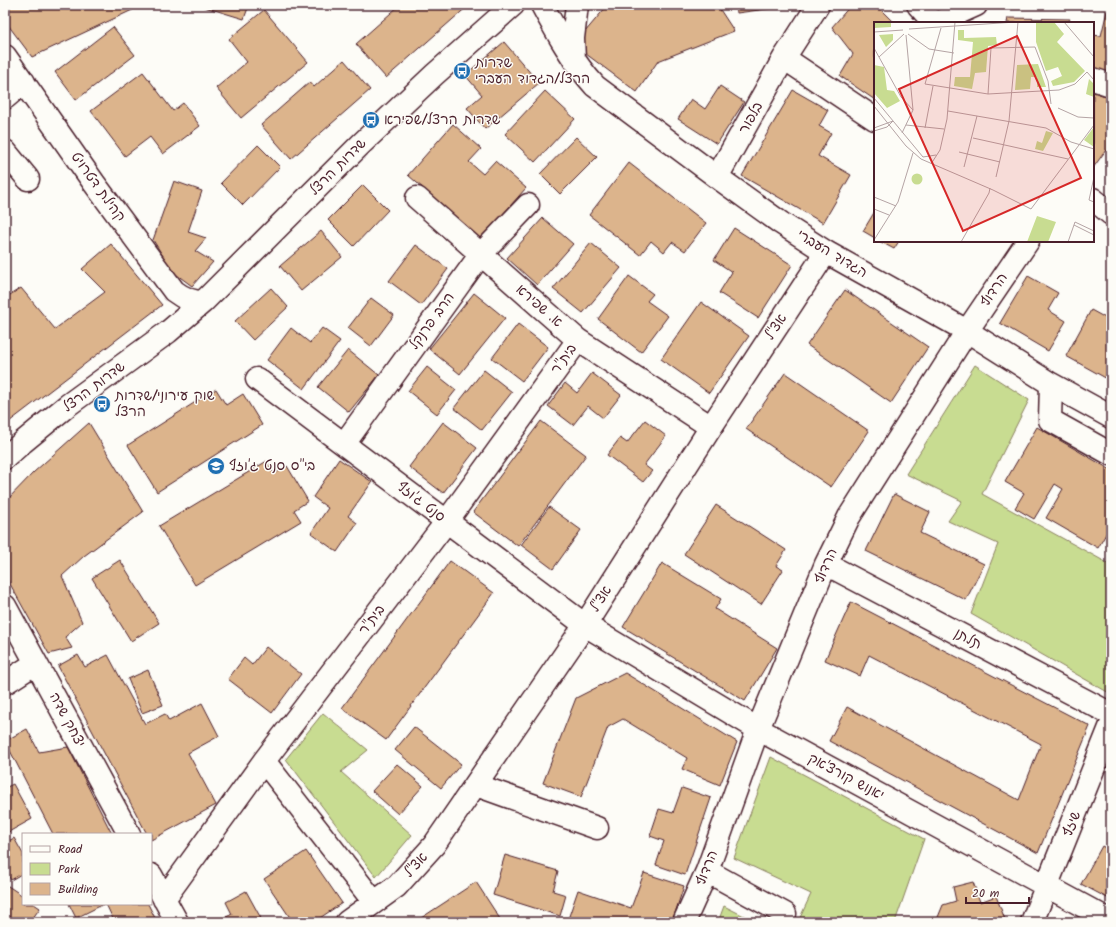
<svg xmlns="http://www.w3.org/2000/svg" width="1116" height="927" viewBox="0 0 1116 927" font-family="Kalam,'Playpen Sans Hebrew',sans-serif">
  <rect width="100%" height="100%" fill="#fdfcf7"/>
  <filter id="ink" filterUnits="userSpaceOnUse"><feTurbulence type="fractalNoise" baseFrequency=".025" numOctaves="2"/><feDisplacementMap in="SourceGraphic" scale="8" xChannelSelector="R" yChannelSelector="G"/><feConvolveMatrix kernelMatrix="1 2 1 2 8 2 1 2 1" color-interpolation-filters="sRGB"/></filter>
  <g filter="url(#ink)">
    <path fill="#c8dc91" stroke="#897e5e" d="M975 365 1029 400 982 494 1111 565V694L971 614 998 544 948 521 962 501 906 474Z
      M323 713 368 750 341 772 412 835 376 877 286 759Z
      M771 757 924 839 895 922H798L811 894 734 858Z
      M724 906 756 922H718Z"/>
    <path fill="#dcb48c" stroke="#4a1f2b" d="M5 5H143L32 57 5 21Z
      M198 5H249L244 19Z
      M400 5H469L386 78 356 44Z
      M611 5H717L734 31 658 61 637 92 574 45 606 7Z
      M736 5H796L737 13Z
      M851 5H876L894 23H875V100L840 76 853 54 832 27Z
      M264 10 308 62 241 118 216 88 247 62 229 39Z
      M1107 11H1111V74L1093 68V35L1101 36Z
      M1008 18 1070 19 1068 23H1007Z
      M113 27 135 55 76 100 55 72Z
      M504 42 539 83 485 129 467 108 482 95 465 75Z
      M344 60 370 90 291 159 261 125 310 82 314 87Z
      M143 72 173 111 183 103 200 126 163 154 150 137 125 156 91 111Z
      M720 86 744 102 717 144 678 119 691 99 705 109Z
      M793 90 828 110 819 126 831 133 818 156 851 175 823 223 742 176Z
      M545 91 575 119 535 162 505 134Z
      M1093 92 1111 98V153L1106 150 1093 168Z
      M453 124 481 149 469 162 483 174 495 161 526 188 481 239 408 175Z
      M576 137 597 157 560 194 540 174Z
      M258 145 280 167 243 205 221 183Z
      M629 163 706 223 685 251 672 242 664 252 651 241 640 255 589 215Z
      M174 181 202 191 188 232 206 238 195 251 213 262 192 286 173 272 153 240Z
      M363 185 388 210 354 246 328 220Z
      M875 211V238L863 231Z
      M543 218 573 244 537 285 507 258Z
      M734 228 792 265 758 318 719 293 732 272 714 260Z
      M321 231 342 257 301 291 280 266Z
      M879 241H899L894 249Z
      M591 243 621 268 583 313 553 289Z
      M111 244 162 305 5 425V298L21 288 55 329 105 292 82 269Z
      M416 245 448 269 421 305 389 281Z
      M629 276 653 294 647 301 668 316 641 352 598 319Z
      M1028 276 1058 293 1048 310 1066 321 1048 351 1000 323Z
      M271 288 288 307 253 340 235 321Z
      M845 290 928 347 891 403 807 345Z
      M474 293 505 318 460 374 429 349Z
      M371 298 394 315 371 346 348 328Z
      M701 302 749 336 709 393 661 359Z
      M1091 310 1111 321V381L1066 356Z
      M518 324 548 347 522 381 492 358Z
      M291 328 310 343 322 328 340 341 304 389 267 360Z
      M348 350 379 375 349 412 318 387Z
      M427 367 456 390 437 414 408 391Z
      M484 370 512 392 482 430 454 408Z
      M592 373 621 395 603 418 588 406 573 425 548 406 565 383 577 393Z
      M785 373 869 431 831 487 746 429Z
      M216 389 226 405 243 394 262 425 157 492 128 445Z
      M645 420 666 436 644 465 652 471 643 482 607 455 620 438 627 443Z
      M541 421 586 455 518 546 473 512Z
      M443 422 477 448 443 493 409 467Z
      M89 423 143 512 84 556 62 576 82 622 65 637 72 648 49 654 5 575V502L34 472Z
      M1037 427 1111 470V525L1098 548 1046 518 1063 489 1055 484 1034 519 1015 508 1024 493 1005 482Z
      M339 459 372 482 348 516 357 523 337 552 311 533 328 508 313 497Z
      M267 461 274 474 287 466 308 501 294 510 301 521 195 585 159 526Z
      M894 494 930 512 920 533 984 564 966 600 866 551Z
      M716 505 786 550 776 566 783 570 761 604 684 554Z
      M549 507 581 530 553 569 521 545Z
      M120 560 159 623 131 641 92 578Z
      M450 561 494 593 386 740 342 708Z
      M662 563 721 599 715 609 777 648 745 701 623 627Z
      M851 602 1090 726 1038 853 829 741 847 707 1019 800 1041 744 869 655 860 676 825 660Z
      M266 647 301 674 272 713 228 679 244 658 252 665Z
      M78 655 85 667 108 655 145 724 165 714 169 721 202 703 219 736 188 753 216 805 151 840V834H147L58 666Z
      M148 670 163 705 142 713 128 679Z
      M625 673 737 742 720 785 682 769 687 758 623 719 608 727 581 797 543 783 576 698Z
      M414 727 461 764 441 788 395 750Z
      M27 729 39 752 68 747 112 834H53L5 741Z
      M397 764 423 786 398 814 372 791Z
      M13 784 32 819 5 834V788Z
      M682 788 711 798 685 875 656 865 664 841 650 836 659 809 673 813Z
      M14 838 23 854V873L11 880 5 871V843Z
      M1102 846 1111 851V900L1081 884Z
      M306 851 342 903 314 922H293L264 879Z
      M505 855 558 871 553 891 566 895 560 916 493 895Z
      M644 873 684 886 672 922H567L578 890 631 908Z
      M476 882 502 922H415Z
      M973 882 980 902 996 896 1006 922H936L943 905 956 901 953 887Z
      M5 884 23 896V904H34L40 908 30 922H5Z
      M246 891 263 922H217L232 914 226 902Z
      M69 904H104L76 918Z
      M106 904H148L157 922H113L114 921Z"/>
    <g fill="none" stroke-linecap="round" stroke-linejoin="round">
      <g stroke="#4a1f2b" stroke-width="25">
        <path id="minor" d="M542 5C557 33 573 62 595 86L717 177 781 223 826 252 967 331 1051 384 1111 417
          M918 5 934 23
          M936 23 976 5
          M5 56 94 183 174 291C183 298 191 302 203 302
          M784 58 875 119
          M574 60 573 38 577 5
          M1093 79 1111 85
          M5 98 24 82
          M5 151 28 179
          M717 177 784 58 818 5
          M417 198 578 340 711 427
          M1093 199 1111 214
          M257 379 585 625 758 729 1111 921
          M1051 384 1050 420 1111 454
          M344 444 481 254 528 205
          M5 458 23 442 68 405 168 332 203 302 361 144 434 75 513 5
          M826 564 1111 714
          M5 606 129 834
          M5 683 36 663
          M264 761 374 902
          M476 785 597 828
          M707 871 785 914
          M151 875 177 922
          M164 899 264 761 447 521 578 340
          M347 922 397 886 434 845 585 625 711 427 826 252
          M684 922 707 871 758 729 826 564 849 517 967 331 1028 241
          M1032 922 1111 725"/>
      </g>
      <use href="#minor" stroke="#fdfcf7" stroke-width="22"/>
    </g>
  </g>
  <defs>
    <g id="bus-disc" transform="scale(0.9)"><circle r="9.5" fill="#1f6fb2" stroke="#fdfcf7"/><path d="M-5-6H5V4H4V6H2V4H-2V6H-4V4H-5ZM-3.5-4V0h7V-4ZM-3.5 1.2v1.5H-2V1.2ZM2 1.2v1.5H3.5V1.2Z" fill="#fff"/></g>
    <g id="school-disc" transform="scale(0.9)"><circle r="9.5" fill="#1f6fb2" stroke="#fdfcf7"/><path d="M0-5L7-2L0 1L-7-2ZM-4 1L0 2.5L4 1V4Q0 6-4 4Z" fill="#fff"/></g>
  </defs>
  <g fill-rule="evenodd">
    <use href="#bus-disc" x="462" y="71"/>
    <use href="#bus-disc" x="371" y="120"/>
    <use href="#bus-disc" x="102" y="404"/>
    <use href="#school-disc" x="216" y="466"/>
  </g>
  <g text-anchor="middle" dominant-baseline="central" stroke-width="3" stroke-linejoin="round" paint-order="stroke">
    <g font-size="14" fill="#4a1f2b" stroke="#fdfcf7" text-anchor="start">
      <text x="475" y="63">שדרות<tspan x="475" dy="16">הרצל/הגדוד העברי</tspan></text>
      <text x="384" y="120">שדרות הרצל/שפירא</text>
      <text x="115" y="396">שוק עירוני/שדרות<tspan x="115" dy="16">הרצל</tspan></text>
      <text x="229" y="466">בי"ס סנט ג'וזף</text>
    </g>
    <g font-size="14" fill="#4a1f2b" stroke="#fdfcf7">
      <text transform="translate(751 118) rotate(-61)">בלפור</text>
      <text transform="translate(338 167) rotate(-45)">שדרות הרצל</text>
      <text transform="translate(98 187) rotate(54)">קהילת דטרויט</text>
      <text transform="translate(832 254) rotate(31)">הגדוד העברי</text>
      <text transform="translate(994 290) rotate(-56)">הרדוף</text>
      <text transform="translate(539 306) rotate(41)">א. שפירא</text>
      <text transform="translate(432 321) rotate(-54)">הרב פרנקל</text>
      <text transform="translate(776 327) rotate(-57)">אצ"ל</text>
      <text transform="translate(564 359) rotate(-54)">בית"ר</text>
      <text transform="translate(94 387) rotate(-37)">שדרות הרצל</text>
      <text transform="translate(421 502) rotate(37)">סנט ג'וזף</text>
      <text transform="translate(826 566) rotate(-66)">הרדוף</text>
      <text transform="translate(601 599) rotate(-58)">אצ"ל</text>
      <text transform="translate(372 620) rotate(-53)">בית"ר</text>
      <text transform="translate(968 639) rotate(28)">תלתן</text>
      <text transform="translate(67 720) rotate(62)">יצחק שדה</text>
      <text transform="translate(846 777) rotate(28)">יאנוש קורצ'אק</text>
      <text transform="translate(1072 824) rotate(-68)">שיזף</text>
      <text transform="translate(416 865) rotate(-48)">אצ"ל</text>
      <text transform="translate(707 868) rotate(-68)">הרדוף</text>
    </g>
  </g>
  <g transform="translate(874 22)">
    <rect width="220" height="220" fill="#fdfcf7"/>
    <path d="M0 0H17V5L0 6ZM162 0H180L190 12 183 20 211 49 200 60 179 64 177 59 188 54 184 45 172 49 162 20ZM84 8H90V16L122 15 123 23 114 24 112 50 101 51 98 67 80 64 81 55H96L99 20 84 18ZM19 12V18L12 25 5 13ZM164 42 172 65H163V55H157L156 67 141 68 143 43ZM0 43 10 45 13 68 20 69 26 79 13 86 0 71ZM215 57 220 62V75L212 72ZM220 105V125L210 118ZM172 109 179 111 169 129 161 127 163 119 168 121ZM37.5 157a5.5 5.5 0 1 1 11 0a5.5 5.5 0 1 1-11 0ZM163 194 182 200 174 220H153Z" fill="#c8dc91"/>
    <path fill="none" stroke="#b5a4a5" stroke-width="1" d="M190 0 220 35M67 6 51 62 114 72 185 68 201 62 213 50 220 58M35 7 142 0M0 10 29 8M34 12 55 27 80 31M0 26 27 75 39 88M5 35 30 12M114 72 117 26 161 25 174 59 177 82M0 76 49 135 62 133M0 84 32 124 47 137 119 168 157 187 220 103M184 86 204 95 220 96M74 89 172 106 197 120 220 127M32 103 70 107M0 106 19 99M51 106 59 64M0 109 13 105 19 99M28 111 39 88 32 13M99 116 194 137M85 130 126 140M57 142 66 128 73 97 81 0M90 145 103 94M122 155 135 99 144 0M220 155 215 178 220 180M0 175 22 184M0 187 15 193M200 203 220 213M0 218 24 180 39 131M87 220 115 171 116 166M194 220 201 200 220 209"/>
    <path fill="#d62828" fill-opacity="0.15" stroke="#d62828" stroke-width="2" d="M143 14 207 156 89 209 25 67Z"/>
    <rect width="220" height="220" fill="none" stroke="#4a1f2b" stroke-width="2"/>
  </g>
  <rect width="1116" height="927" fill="none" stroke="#fdfcf7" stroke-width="20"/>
  <rect x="10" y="10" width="1096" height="907" fill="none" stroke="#4a1f2b" stroke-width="1.5" filter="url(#ink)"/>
  <rect x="22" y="833" width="130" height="72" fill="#fdfcf7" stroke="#b5a4a5"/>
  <rect x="30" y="846" width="20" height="6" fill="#fdfcf7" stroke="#b5a4a5"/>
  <text x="58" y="853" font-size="12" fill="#4a1f2b">Road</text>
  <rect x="30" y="863" width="20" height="12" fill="#c8dc91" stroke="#b5a4a5"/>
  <text x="58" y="873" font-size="12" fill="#4a1f2b">Park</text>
  <rect x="30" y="883" width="20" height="12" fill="#dcb48c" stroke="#b5a4a5"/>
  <text x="58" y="893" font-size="12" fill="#4a1f2b">Building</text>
  <path d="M966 897v6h63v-6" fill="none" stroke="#4a1f2b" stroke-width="2"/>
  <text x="972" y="897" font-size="12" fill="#4a1f2b" stroke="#fdfcf7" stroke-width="3" paint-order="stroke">20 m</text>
</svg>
